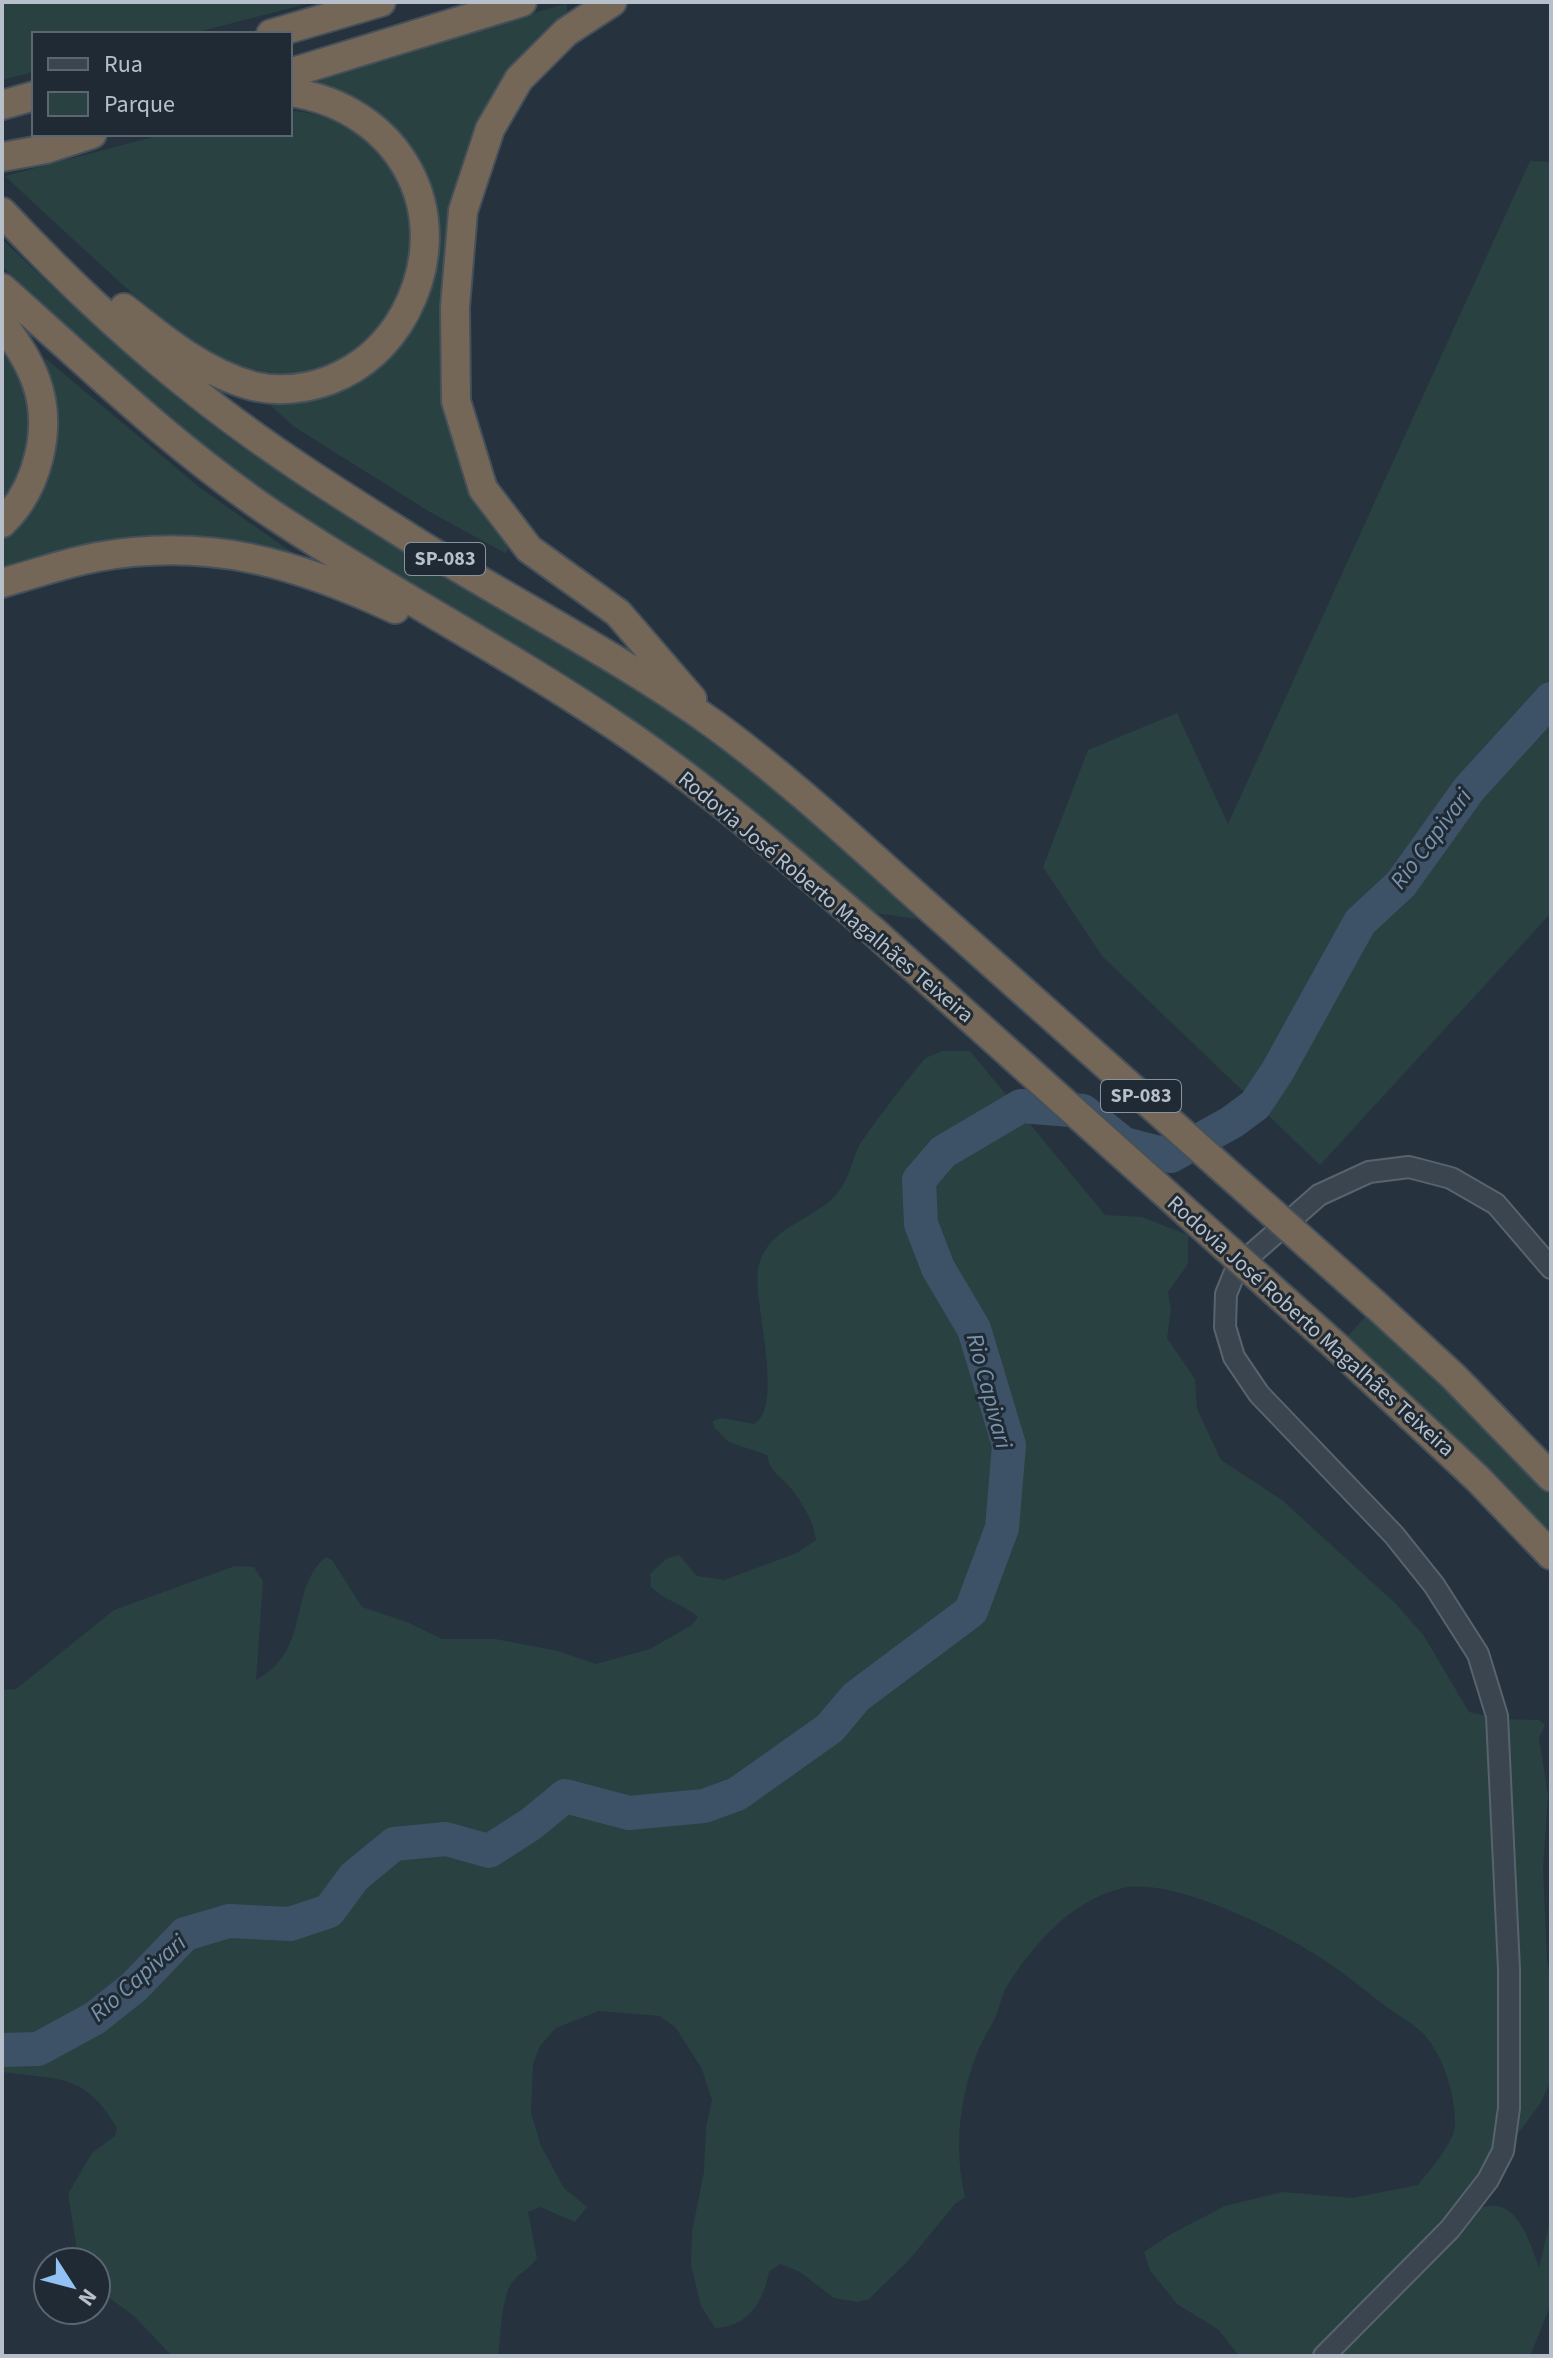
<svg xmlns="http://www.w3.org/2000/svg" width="1553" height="2358" viewBox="0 0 1553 2358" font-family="'Source Sans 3',sans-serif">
  <rect width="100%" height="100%" fill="#26333f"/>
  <path fill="#294141" d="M2 2H314L190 34H34V72L2 80Z
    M567 3V16L538 37 503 82 472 134 455 188 448 251 442 321 514 542 505 553 430 512 293 426 268 403 331 395 379 370 419 322 437 272 435 221 422 166 326 92 319 80Z
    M290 111C314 111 344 123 362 139 385 159 404 183 412 213 417 231 409 267 402 284 397 297 393 311 385 323 355 373 285 385 234 363 182 340 140 301 98 262 67 234 36 205 5 176L164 134H290Z
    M1530 161 1551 162V913L1320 1165 1102 956 1043 867 1088 750 1177 713 1228 824Z
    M2 239C83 316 166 396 259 459 369 535 489 593 601 665 650 697 699 730 745 766 805 813 861 867 917 919L876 913 798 847 661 742 575 682 502 642 269 497 175 428 85 347 2 266Z
    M2 341C8 353 15 364 19 375 35 413 30 469 2 500Z
    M45 358 200 488 293 553 292 559 254 549 2 575V535L52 391Z
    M943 1051H970L1105 1215 1142 1217 1188 1235V1264L1168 1292 1171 1310 1167 1338 1195 1379 1197 1409 1221 1460 1282 1500 1396 1604 1424 1636 1469 1712 1499 1719 1539 1720 1545 1725 1539 1738 1548 1795 1543 1869 1547 1960 1551 1984V2081L1540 2104 1505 2151 1468 2187 1446 2220C1459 2217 1471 2211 1483 2207 1519 2198 1529 2243 1539 2267L1551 2217V2304L1530 2356H1239L1219 2330 1177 2304 1150 2270 1144 2252 1171 2234 1225 2206 1282 2192 1352 2198 1418 2185C1429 2171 1456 2140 1455 2124 1455 2095 1445 2061 1427 2038 1417 2025 1397 2015 1384 2005 1363 1989 1343 1972 1321 1958 1278 1930 1174 1877 1123 1888 1073 1899 1032 1945 1006 1988 1001 1996 1000 2007 996 2016 991 2027 984 2037 979 2048 960 2094 953 2148 965 2197L955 2204 909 2260 869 2299 858 2302 834 2298 800 2272 780 2264 769 2272C763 2302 748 2327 715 2328L701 2306 691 2265 692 2231 704 2172 706 2128 712 2100 702 2069 676 2028 660 2016 599 2011 556 2028 540 2046 533 2064 531 2113 541 2146 564 2188 587 2207 575 2222 540 2207 528 2212 537 2258C530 2269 522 2271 514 2280 501 2293 501 2337 498 2356H172L134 2316 96 2288V2262H79L68 2194 92 2153 115 2136 117 2128C85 2073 60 2080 2 2072V1690L16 1689 114 1610 235 1566 254 1567 263 1581 256 1680C312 1651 287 1589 326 1557L332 1560 362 1607 407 1622 442 1639H495L558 1651 596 1664 650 1649 692 1625 698 1617C684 1604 665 1601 651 1587L650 1574 666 1559 679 1555 697 1576 724 1580 797 1553 816 1540C814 1522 801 1500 789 1486 778 1473 771 1474 767 1455L729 1442 714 1427 713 1421 722 1418 754 1424C785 1406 753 1302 758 1270 764 1229 811 1221 835 1196 849 1181 851 1163 859 1146 865 1135 918 1065 926 1058 931 1055 938 1053 943 1051Z
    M1366 1316 1470 1412 1551 1494V1538L1405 1390 1347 1337Z"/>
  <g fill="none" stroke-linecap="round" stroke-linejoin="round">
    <path stroke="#3d5267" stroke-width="34" d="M2 2050 38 2049 95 2018 134 1987 185 1934 229 1921 290 1924 329 1911 354 1877 394 1844 446 1839 489 1851 531 1824 565 1796 629 1813 704 1806 737 1794 830 1728 856 1697 971 1611 1002 1528 1009 1445 974 1329 938 1268 921 1224 919 1180 943 1152 1021 1106 1083 1111 1124 1144 1171 1156 1232 1122 1255 1105 1277 1072 1360 922 1401 884 1469 789 1551 699"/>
    <g stroke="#58636d" stroke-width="24">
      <path id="minor" d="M1324 2356 1450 2229 1488 2180 1503 2151 1509 2108V1969L1497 1716 1478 1654 1434 1585 1394 1535 1259 1394 1234 1357 1225 1327 1226 1294 1237 1267 1319 1195 1369 1172 1409 1167 1451 1178 1496 1204 1551 1268"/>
    </g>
    <g stroke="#45505a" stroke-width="32">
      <path id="highway" d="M612 2 566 32 519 79 490 129 463 211 455 307 456 401 483 489 529 549 618 613 692 699
        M271 34 381 2
        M290 73 522 2
        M2 105 34 96
        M2 157 46 149 92 134
        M2 212C63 277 127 338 197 393 266 448 341 495 416 542 515 604 620 657 715 725 782 774 843 830 904 885
        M2 288C90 366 174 448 272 514 384 589 505 651 617 727 708 788 790 860 873 931
        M124 308C163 339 204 373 253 386 278 392 306 389 330 380 363 367 388 344 405 313 458 213 400 108 290 92
        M2 322C15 341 28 359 36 381 53 428 38 489 2 523
        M2 583C34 574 65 563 97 557 208 537 296 563 395 609
        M1378 1307 1453 1376 1551 1477
        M1339 1349 1478 1479 1551 1555"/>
    </g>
    <use href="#minor" stroke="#3a454f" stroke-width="20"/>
    <use href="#highway" stroke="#756758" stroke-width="28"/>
    <g stroke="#45505a" stroke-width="32" stroke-linecap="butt">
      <path id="highway-bridge" d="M904 885 1378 1307
        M873 931 1339 1349"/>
    </g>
    <use href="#highway-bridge" stroke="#756758" stroke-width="28"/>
  </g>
  <g text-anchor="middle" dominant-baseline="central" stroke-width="6" stroke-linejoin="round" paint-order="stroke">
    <g fill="#1f2a34" stroke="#89939d" stroke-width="2">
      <rect x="405" y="543" width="80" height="32" rx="6"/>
      <rect x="1101" y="1080" width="80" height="32" rx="6"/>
    </g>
    <g font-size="20" font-weight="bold" fill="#b7c0ca">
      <text x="445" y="559">SP-083</text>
      <text x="1141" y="1096">SP-083</text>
    </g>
    <g font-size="22" fill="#b7c0ca" stroke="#1f2a34">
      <text transform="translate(826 897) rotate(40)">Rodovia José Roberto Magalhães Teixeira</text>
      <text transform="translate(1311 1326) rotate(42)">Rodovia José Roberto Magalhães Teixeira</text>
    </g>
    <g font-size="24" font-style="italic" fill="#7993ab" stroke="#1f2a34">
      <text transform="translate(1431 839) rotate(-53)">Rio Capivari</text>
      <text transform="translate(989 1391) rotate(75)">Rio Capivari</text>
      <text transform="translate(138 1978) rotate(-41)">Rio Capivari</text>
    </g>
  </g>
  <rect width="1553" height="2358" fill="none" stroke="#b7c0ca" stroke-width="8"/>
  <rect x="32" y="32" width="260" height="104" fill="#1f2a34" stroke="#5c6670" stroke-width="2"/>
  <rect x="48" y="58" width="40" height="12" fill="#3a454f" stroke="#5c6670" stroke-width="2"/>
  <text x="104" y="72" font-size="24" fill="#b7c0ca">Rua</text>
  <rect x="48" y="92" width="40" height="24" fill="#294141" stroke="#5c6670" stroke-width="2"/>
  <text x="104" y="112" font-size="24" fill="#b7c0ca">Parque</text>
  <g transform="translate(72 2286) rotate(126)"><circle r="38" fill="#1f2a34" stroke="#5c6670" stroke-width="2"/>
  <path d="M0-6L14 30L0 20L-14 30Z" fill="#92c1f3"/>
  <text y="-12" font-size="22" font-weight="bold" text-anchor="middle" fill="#b7c0ca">N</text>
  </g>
</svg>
